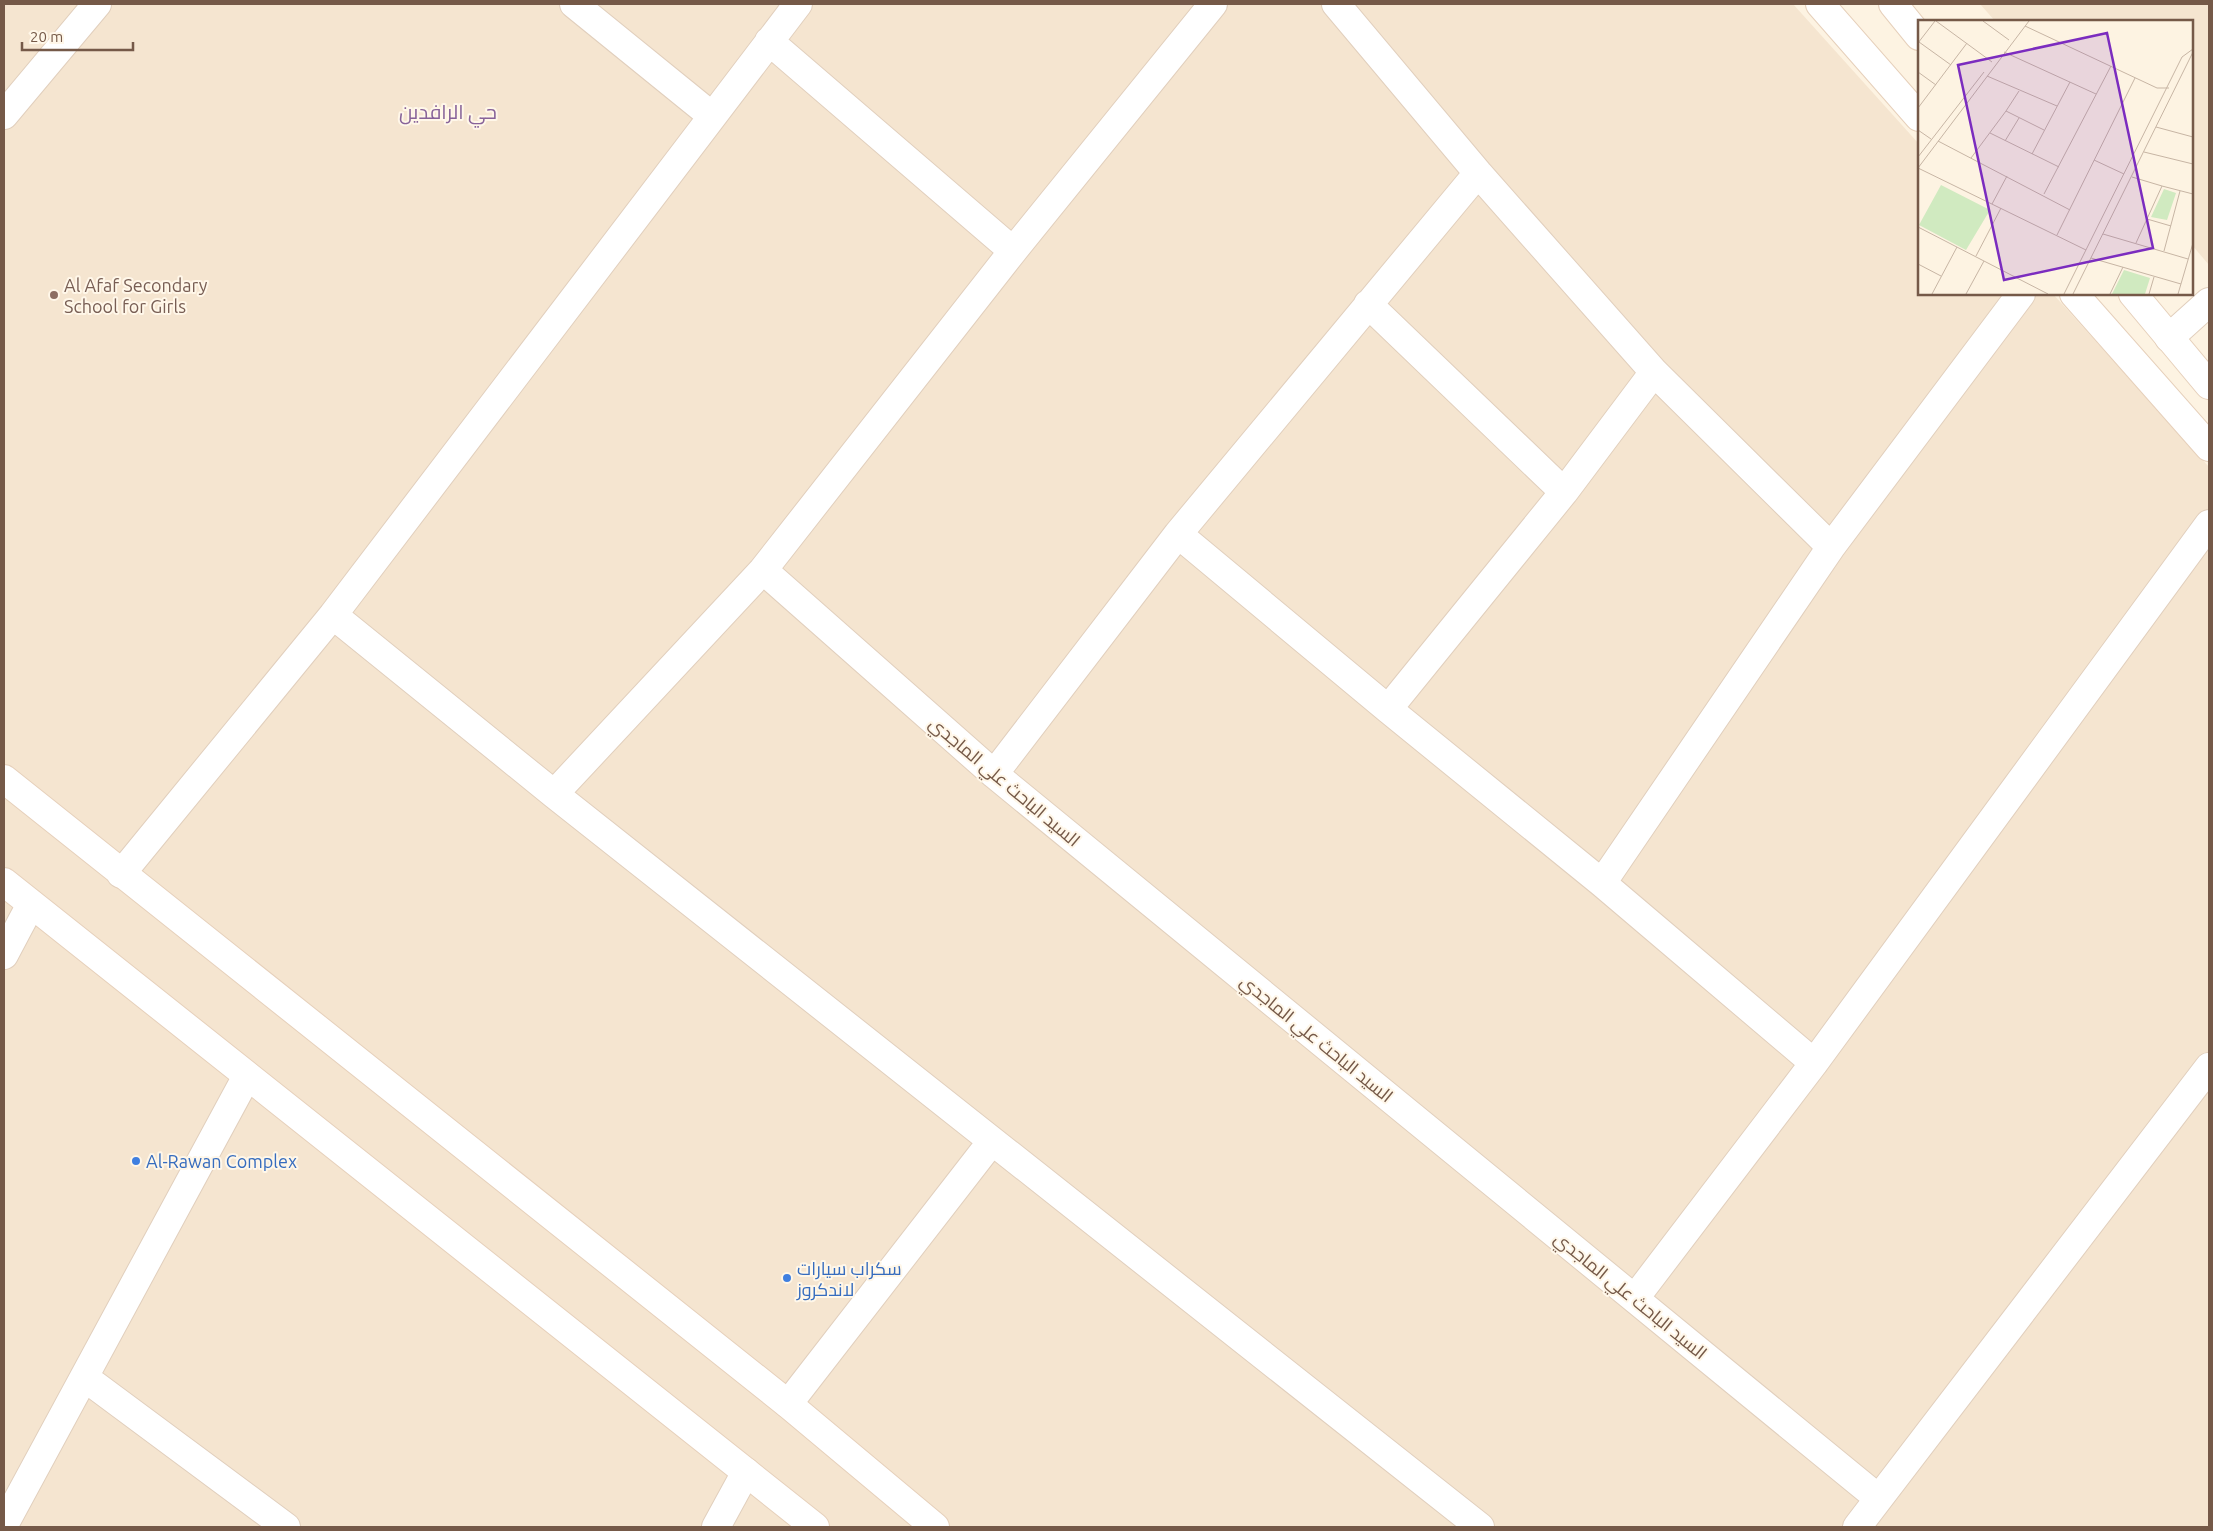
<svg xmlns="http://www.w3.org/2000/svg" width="2213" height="1531" viewBox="0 0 2213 1531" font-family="Ubuntu,Cairo,sans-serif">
  <rect width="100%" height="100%" fill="#fdf3e2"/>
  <path fill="#f5e5d0" d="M4 4H1793L1919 144V294H2053L2209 467V1527H4Z
    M1980 4H2209V265L2192 245V21H1995Z"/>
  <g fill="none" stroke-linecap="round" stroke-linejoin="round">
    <g stroke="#e1cfbd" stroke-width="30">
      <path id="street" d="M574 4 712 116
        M1336 4 1478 173 1654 372 1564 492 1388 709
        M769 41 1013 251
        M4 115 97 4
        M1368 304 1564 492
        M2169 338 2209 302
        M1654 372 1831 547
        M1178 534 1388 709 1602 883 1814 1063
        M763 570 994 774 1878 1498
        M333 615 554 794 1480 1527
        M994 774 1178 534 1478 173
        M554 794 763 570 1013 251 1213 4
        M121 874 333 615 798 4
        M1602 883 1831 547 2021 294
        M4 955 31 904
        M1635 1298 1814 1063 2209 524
        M84 1377 286 1527
        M788 1404 992 1141
        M4 1525 247 1076
        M716 1527 746 1472
        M1857 1527 2209 1067"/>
    </g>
    <g stroke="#e6d0bb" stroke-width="30">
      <path id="secondary" d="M1820 4 1919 117
        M1893 4 1919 36
        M2074 294 2209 447
        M2133 294 2209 385
        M4 779 788 1404 935 1527
        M4 882 815 1527"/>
    </g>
    <use href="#street" stroke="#fff" stroke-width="28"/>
    <use href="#secondary" stroke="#fff" stroke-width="28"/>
  </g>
  <circle fill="#8d6e63" stroke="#fff7e9" stroke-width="2" cx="54" cy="295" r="5"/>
  <g fill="#3f7fe0" stroke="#fff7e9" stroke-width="2">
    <circle cx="136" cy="1161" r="5"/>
    <circle cx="787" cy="1278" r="5"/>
  </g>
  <g text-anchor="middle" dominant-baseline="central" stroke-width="4" stroke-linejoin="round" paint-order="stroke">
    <g font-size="18" fill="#785e54" stroke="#fff7e9" text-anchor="start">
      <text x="64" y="285">Al Afaf Secondary<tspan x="64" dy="21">School for Girls</tspan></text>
    </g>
    <g font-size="18" fill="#755948" stroke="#fff7e9">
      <text transform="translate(1005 781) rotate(40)">السيد الباحث علي الماجدي</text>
      <text transform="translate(1317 1038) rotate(39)">السيد الباحث علي الماجدي</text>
      <text transform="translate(1631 1295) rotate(39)">السيد الباحث علي الماجدي</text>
    </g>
    <g font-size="18" fill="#366cbe" stroke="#fff7e9" text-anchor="start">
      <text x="146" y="1161">Al-Rawan Complex</text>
      <text x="797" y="1268">سكراب سيارات<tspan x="797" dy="21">لاندكروز</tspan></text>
    </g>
    <g font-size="20" fill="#886399" stroke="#fff7e9">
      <text x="448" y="111">حي الرافدين</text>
    </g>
  </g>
  <g transform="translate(1918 20)">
    <rect width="275" height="275" fill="#fdf3e2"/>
    <path d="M23 165 72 190 48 230 1 205ZM246 169 258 173 249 200 233 197ZM206 250 232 258 227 274H194Z" fill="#d0eac0"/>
    <path fill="none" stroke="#c7b5a4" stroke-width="1" d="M18 1 74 42M65 1 91 20M107 6 239 68H251M1 22 33 45M0 23 17 1M86 32 178 74M0 52 18 65M69 56 139 86M0 88 49 23M88 91 101 71M238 107 275 117M0 110 13 119M72 113 141 147M20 121 152 190M87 121 101 98M226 132 275 144M114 134 152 62M0 137 66 52M53 138 88 91 126 110M176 140 206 154M0 148 168 230M0 148 111 1M214 157 244 166M126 174 193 46M74 184 89 156M229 199 253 206M0 207 130 274M185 214 270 239M139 215 217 58M218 223 244 166 275 174M246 231 262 171M58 236 83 188M173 238 263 264M0 244 23 256M14 274 39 227M48 274 66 241M146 274 264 37 275 29M155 274 275 32M192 274 205 247M231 274 236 257M260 274 275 223"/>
    <path fill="#7b2cbf" fill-opacity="0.15" stroke="#7b2cbf" stroke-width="2.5" d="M189 13 235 228 86 260 40 45Z"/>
    <rect width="275" height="275" fill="none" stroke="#755948" stroke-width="2.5"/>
  </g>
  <rect width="2213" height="1531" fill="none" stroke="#755948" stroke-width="10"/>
  <path d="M22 42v8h111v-8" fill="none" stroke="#755948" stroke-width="2.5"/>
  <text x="30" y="42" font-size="15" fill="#755948" stroke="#fff7e9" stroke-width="4" paint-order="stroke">20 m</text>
</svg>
